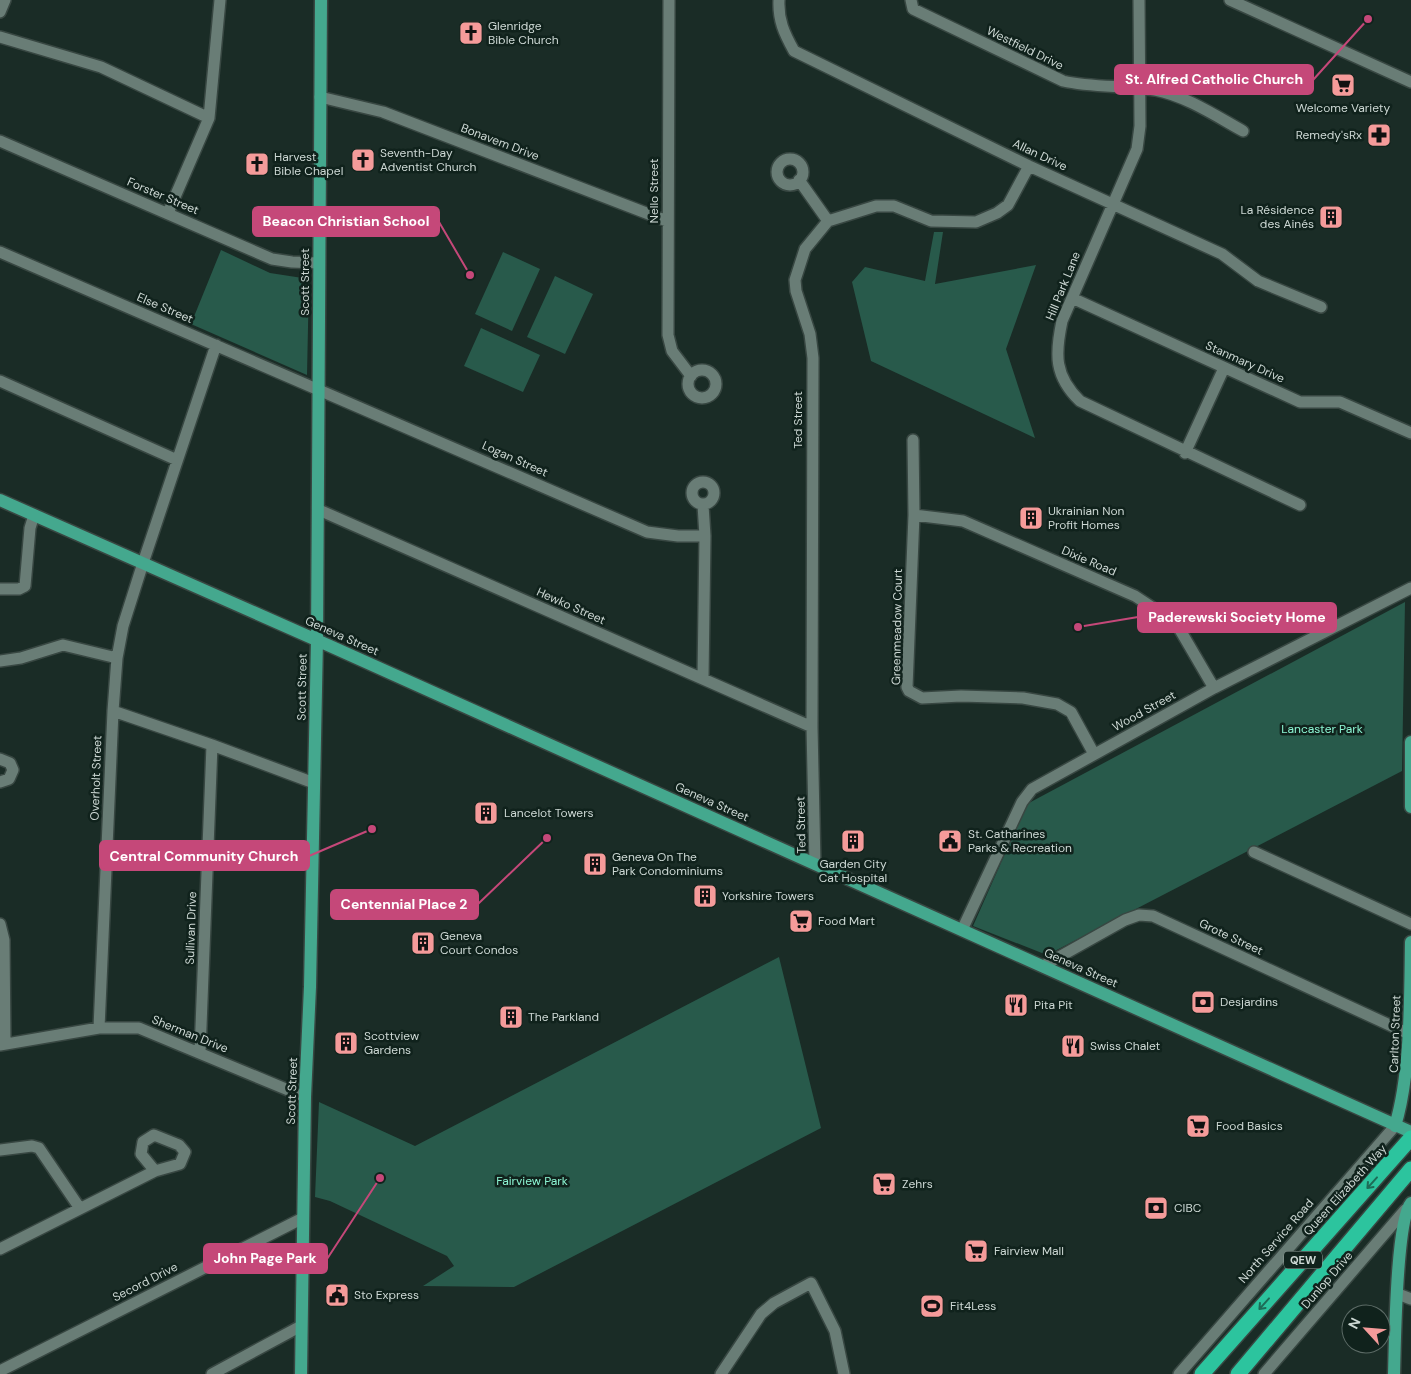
<svg xmlns="http://www.w3.org/2000/svg" width="1411" height="1374" viewBox="0 0 1411 1374" font-family="'DM Sans',sans-serif">
  <rect width="100%" height="100%" fill="#1a2c26"/>
  <path fill="#285a4b" d="M934 232H943L935 284 1036 265 1006 349 1035 438 871 361 852 282 865 267 925 281Z
    M221 250 270 273 309 279 307 375 191 324Z
    M503 252 540 269 512 331 475 314Z
    M555 276 593 294 565 354 527 337Z
    M481 328 540 355 523 392 464 366Z
    M1405 602 1402 771 1047 955 973 926 1027 804Z
    M779 957 821 1128 514 1287 423 1286 454 1266 447 1256 330 1201 315 1197 319 1102 415 1146Z"/>
  <g fill="none" stroke-linecap="round" stroke-linejoin="round">
    <g stroke="#384742" stroke-width="14">
      <path id="minor" d="M669 0 668 335 672 351 691 376
        M779 0C778 20 784 33 794 51L1029 166 1222 254 1258 281 1321 307
        M911 0 913 9 1063 81C1093 88 1124 85 1155 90 1186 96 1216 116 1243 131
        M1139 0 1140 126 1137 149 1062 321C1055 354 1054 376 1080 401L1300 505
        M1230 0 1411 82
        M0 12 5 0
        M0 37 101 67 209 118
        M320 97 383 112 667 221
        M0 141 272 259 292 262 319 263
        M777 172a13 13 0 1 1 26 0a13 13 0 1 1-26 0Z
        M799 180 828 221
        M168 213 209 118 220 0
        M0 252 647 532 678 536H705
        M1072 298 1300 402H1340L1411 433
        M688 384a14 14 0 1 1 28 0a14 14 0 1 1-28 0Z
        M0 381 177 460
        M913 440 914 515 907 687 909 691 922 698 961 696 1023 698 1057 704 1071 712 1094 754
        M1185 453 1224 368
        M692 493a11 11 0 1 1 22 0a11 11 0 1 1-22 0Z
        M703 505 705 536 703 678
        M319 510 812 727
        M914 515 963 521 1135 596 1176 623 1214 688
        M0 589H19L25 586 30 528 34 515
        M0 661 21 658 63 645 117 658
        M113 711 212 745 314 783
        M0 759 10 763 13 770 9 779 0 782
        M1254 852 1411 924
        M815 864 812 727 813 358 810 334 796 291 795 280 805 249 828 221 876 206H894L931 221 976 222 997 213 1008 205 1029 166
        M0 924 4 940 5 1044
        M962 930 1022 802 1032 789 1214 688 1411 588
        M1043 966 1125 920 1139 915 1153 916 1409 1034
        M99 1028 113 711 117 658 123 626 143 563 216 345
        M0 1045 99 1028H139L305 1097
        M200 1052 212 745
        M0 1150 32 1146 39 1148 79 1207
        M0 1249 155 1171 180 1164 185 1152 179 1145 154 1135 143 1142 141 1154 155 1171
        M1398 1294 1411 1299
        M0 1371 303 1218
        M212 1374 301 1326
        M721 1374 761 1314 774 1303 811 1283 835 1331 844 1374
        M1179 1374 1395 1126
        M1264 1374 1405 1210"/>
    </g>
    <g stroke="#384742" stroke-width="15">
      <path id="major" d="M0 500 330 646 1411 1132
        M1411 742V807
        M1395 1126C1411 1074 1410 999 1411 942
        M301 1374 305 1097 310 987 317 640 321 0
        M1394 1374C1395 1344 1396 1221 1411 1203"/>
    </g>
    <g stroke="#384742" stroke-width="18">
      <path id="highway" d="M1202 1374 1411 1138
        M1238 1374 1411 1169"/>
    </g>
    <use href="#minor" stroke="#697d76" stroke-width="11"/>
    <use href="#major" stroke="#44a88e" stroke-width="12"/>
    <use href="#highway" stroke="#2cc49e" stroke-width="15"/>
  </g>
  <defs><path id="oneway-shaft" d="M-6 0H5M1.5-3L5.5 0L1.5 3" fill="none" stroke-width="1.6" stroke-linecap="round" stroke-linejoin="round" transform="scale(1.25)"/></defs>
  <g stroke="#1d6b56">
    <use href="#oneway-shaft" transform="translate(1372 1183) rotate(132)"/>
    <use href="#oneway-shaft" transform="translate(1264 1304) rotate(132)"/>
  </g>
  <defs>
    <g id="church-square" transform="scale(1.25)"><rect x="-9" y="-9" width="18" height="18" rx="4" fill="#f59b9a" stroke="#10221c"/><path d="M-1.2-6h2.4v3.5h3.3v2.4h-3.3V6h-2.4V-.1h-3.3v-2.4h3.3Z" fill="#111"/></g>
    <g id="supermarket-square" transform="scale(1.25)"><rect x="-9" y="-9" width="18" height="18" rx="4" fill="#f59b9a" stroke="#10221c"/><path d="M-6-5.5h2.5l.6 2H6L4.5 2H-2.5L-4.4-4H-6ZM-1.5 3.2a1.3 1.3 0 1 0 .1 0ZM3 3.2a1.3 1.3 0 1 0 .1 0Z" fill="#111"/></g>
    <g id="pharmacy-square" transform="scale(1.25)"><rect x="-9" y="-9" width="18" height="18" rx="4" fill="#f59b9a" stroke="#10221c"/><path d="M-2-6h4v4h4v4h-4v4h-4v-4h-4v-4h4Z" fill="#111"/></g>
    <g id="building-square" transform="scale(1.25)"><rect x="-9" y="-9" width="18" height="18" rx="4" fill="#f59b9a" stroke="#10221c"/><path d="M-4-6H4V6H1V3H-1V6H-4ZM-2.5-4.3h1.7v1.8h-1.7ZM.8-4.3h1.7v1.8H.8ZM-2.5-1h1.7V.8h-1.7ZM.8-1h1.7V.8H.8Z" fill="#111"/></g>
    <g id="civic-square" transform="scale(1.25)"><rect x="-9" y="-9" width="18" height="18" rx="4" fill="#f59b9a" stroke="#10221c"/><path d="M-.6-6.5H3V-4.5H.6V-3L4-1V1h2V6H-6V1h2V-1L-.6-3ZM-1.2 2.5V6h2.4V2.5Z" fill="#111"/></g>
    <g id="bank-square" transform="scale(1.25)"><rect x="-9" y="-9" width="18" height="18" rx="4" fill="#f59b9a" stroke="#10221c"/><path d="M-6-4H6V4H-6ZM0-2.3a2.3 2.3 0 1 0 0 4.6a2.3 2.3 0 1 0 0-4.6Z" fill="#111"/></g>
    <g id="restaurant-square" transform="scale(1.25)"><rect x="-9" y="-9" width="18" height="18" rx="4" fill="#f59b9a" stroke="#10221c"/><path d="M-5-6h1v4h1v-4h1v4h1v-4h1v5L-1.5 .5V6h-2V.5L-5-1ZM5-6V6H3V1.5H1.5Q1.5-4 5-6Z" fill="#111"/></g>
    <g id="stadium-square" transform="scale(1.25)"><rect x="-9" y="-9" width="18" height="18" rx="4" fill="#f59b9a" stroke="#10221c"/><path d="M0-5a6.5 5 0 1 0 0 10a6.5 5 0 1 0 0-10ZM-3.5-1.8h7v3.6h-7Z" fill="#111"/></g>
  </defs>
  <g fill-rule="evenodd">
    <use href="#church-square" x="471" y="33"/>
    <use href="#supermarket-square" x="1343" y="85"/>
    <use href="#pharmacy-square" x="1379" y="135"/>
    <use href="#church-square" x="363" y="160"/>
    <use href="#church-square" x="257" y="164"/>
    <use href="#building-square" x="1331" y="217"/>
    <use href="#building-square" x="1031" y="518"/>
    <use href="#building-square" x="486" y="813"/>
    <use href="#building-square" x="853" y="841"/>
    <use href="#civic-square" x="950" y="841"/>
    <use href="#building-square" x="595" y="864"/>
    <use href="#building-square" x="705" y="896"/>
    <use href="#supermarket-square" x="801" y="921"/>
    <use href="#building-square" x="423" y="943"/>
    <use href="#bank-square" x="1203" y="1002"/>
    <use href="#restaurant-square" x="1016" y="1005"/>
    <use href="#building-square" x="511" y="1017"/>
    <use href="#building-square" x="346" y="1043"/>
    <use href="#restaurant-square" x="1073" y="1046"/>
    <use href="#supermarket-square" x="1198" y="1126"/>
    <use href="#supermarket-square" x="884" y="1184"/>
    <use href="#bank-square" x="1156" y="1208"/>
    <use href="#supermarket-square" x="976" y="1251"/>
    <use href="#civic-square" x="337" y="1295"/>
    <use href="#stadium-square" x="932" y="1306"/>
  </g>
  <g text-anchor="middle" dominant-baseline="central" stroke-width="5" stroke-linejoin="round" paint-order="stroke">
    <rect fill="#10221c" stroke="#94a19d" stroke-width="1" x="1284" y="1251.5" width="38" height="17" rx="4"/>
    <g font-size="11" font-weight="bold" fill="#cdd8d4">
      <text x="1303" y="1260">QEW</text>
    </g>
    <g font-size="12" fill="#cdd8d4" stroke="#10221c" text-anchor="start">
      <text x="488" y="26">Glenridge<tspan x="488" dy="14">Bible Church</tspan></text>
      <text x="1343" y="108" text-anchor="middle">Welcome Variety</text>
      <text x="1362" y="135" text-anchor="end">Remedy'sRx</text>
      <text x="380" y="153">Seventh-Day<tspan x="380" dy="14">Adventist Church</tspan></text>
      <text x="274" y="157">Harvest<tspan x="274" dy="14">Bible Chapel</tspan></text>
      <text x="1314" y="210" text-anchor="end">La Résidence<tspan x="1314" dy="14">des Ainés</tspan></text>
      <text x="1048" y="511">Ukrainian Non<tspan x="1048" dy="14">Profit Homes</tspan></text>
      <text x="504" y="813">Lancelot Towers</text>
      <text x="968" y="834">St. Catharines<tspan x="968" dy="14">Parks &amp; Recreation</tspan></text>
      <text x="612" y="857">Geneva On The<tspan x="612" dy="14">Park Condominiums</tspan></text>
      <text x="853" y="864" text-anchor="middle">Garden City<tspan x="853" dy="14">Cat Hospital</tspan></text>
      <text x="722" y="896">Yorkshire Towers</text>
      <text x="818" y="921">Food Mart</text>
      <text x="440" y="936">Geneva<tspan x="440" dy="14">Court Condos</tspan></text>
      <text x="1220" y="1002">Desjardins</text>
      <text x="1034" y="1005">Pita Pit</text>
      <text x="528" y="1017">The Parkland</text>
      <text x="364" y="1036">Scottview<tspan x="364" dy="14">Gardens</tspan></text>
      <text x="1090" y="1046">Swiss Chalet</text>
      <text x="1216" y="1126">Food Basics</text>
      <text x="902" y="1184">Zehrs</text>
      <text x="1174" y="1208">CIBC</text>
      <text x="994" y="1251">Fairview Mall</text>
      <text x="354" y="1295">Sto Express</text>
      <text x="950" y="1306">Fit4Less</text>
    </g>
    <g font-size="12" fill="#cdd8d4" stroke="#10221c">
      <text transform="translate(1025 48) rotate(26)">Westfield Drive</text>
      <text transform="translate(500 142) rotate(21)">Bonavem Drive</text>
      <text transform="translate(1040 155) rotate(25)">Allan Drive</text>
      <text transform="translate(654 191) rotate(-90)">Nello Street</text>
      <text transform="translate(163 196) rotate(23)">Forster Street</text>
      <text transform="translate(305 282) rotate(-90)">Scott Street</text>
      <text transform="translate(1063 286) rotate(-68)">Hill Park Lane</text>
      <text transform="translate(165 308) rotate(23)">Else Street</text>
      <text transform="translate(1245 362) rotate(24)">Stanmary Drive</text>
      <text transform="translate(798 420) rotate(-90)">Ted Street</text>
      <text transform="translate(515 459) rotate(24)">Logan Street</text>
      <text transform="translate(1089 561) rotate(23)">Dixie Road</text>
      <text transform="translate(571 606) rotate(24)">Hewko Street</text>
      <text transform="translate(897 627) rotate(-89)">Greenmeadow Court</text>
      <text transform="translate(342 636) rotate(24)">Geneva Street</text>
      <text transform="translate(302 687) rotate(-89)">Scott Street</text>
      <text transform="translate(1144 711) rotate(-29)">Wood Street</text>
      <text transform="translate(96 778) rotate(-88)">Overholt Street</text>
      <text transform="translate(712 802) rotate(24)">Geneva Street</text>
      <text transform="translate(801 825) rotate(-91)">Ted Street</text>
      <text transform="translate(191 928) rotate(-88)">Sullivan Drive</text>
      <text transform="translate(1231 937) rotate(25)">Grote Street</text>
      <text transform="translate(1081 968) rotate(24)">Geneva Street</text>
      <text transform="translate(190 1034) rotate(22)">Sherman Drive</text>
      <text transform="translate(1395 1034) rotate(-88)">Carlton Street</text>
      <text transform="translate(292 1091) rotate(-88)">Scott Street</text>
      <text transform="translate(1345 1190) rotate(-48)">Queen Elizabeth Way</text>
      <text transform="translate(1276 1241) rotate(-49)">North Service Road</text>
      <text transform="translate(1327 1280) rotate(-49)">Dunlop Drive</text>
      <text transform="translate(145 1282) rotate(-27)">Secord Drive</text>
    </g>
    <g font-size="12" fill="#8cf5d3" stroke="#10221c">
      <text x="1322" y="729">Lancaster Park</text>
      <text x="532" y="1181">Fairview Park</text>
    </g>
  </g>
  <path fill="none" stroke="#c54879" stroke-width="2" d="M1368 19L1313 80M470 275L439 222M1078 627L1138 617M372 829L309 856M547 838L478 904M380 1178L327 1259"/>
  <g fill="#c54879" stroke="#10221c" stroke-width="2">
    <circle cx="1368" cy="19" r="5"/>
    <circle cx="470" cy="275" r="5"/>
    <circle cx="1078" cy="627" r="5"/>
    <circle cx="372" cy="829" r="5"/>
    <circle cx="547" cy="838" r="5"/>
    <circle cx="380" cy="1178" r="5"/>
  </g>
  <g fill="#c54879" stroke="#c54879" stroke-width="2">
    <rect x="1115" y="65" width="198" height="29" rx="5"/>
    <rect x="253" y="207" width="186" height="29" rx="5"/>
    <rect x="1138" y="603" width="198" height="29" rx="5"/>
    <rect x="100" y="841" width="209" height="29" rx="5"/>
    <rect x="331" y="890" width="147" height="29" rx="5"/>
    <rect x="204" y="1244" width="123" height="29" rx="5"/>
  </g>
  <g font-size="14" text-anchor="middle" font-weight="bold" fill="#fff">
    <text x="1214" y="84">St. Alfred Catholic Church</text>
    <text x="346" y="226">Beacon Christian School</text>
    <text x="1237" y="622">Paderewski Society Home</text>
    <text x="204" y="861">Central Community Church</text>
    <text x="404" y="909">Centennial Place 2</text>
    <text x="265" y="1263">John Page Park</text>
  </g>
  <g transform="translate(1366 1329) rotate(296)"><circle r="24" fill="#10221c" stroke="#5c6b66"/>
  <path d="M0-4L9 19L0 12L-9 19Z" fill="#f59b9a"/>
  <text y="-8" font-size="14" font-weight="bold" text-anchor="middle" fill="#cdd8d4">N</text>
  </g>
</svg>
